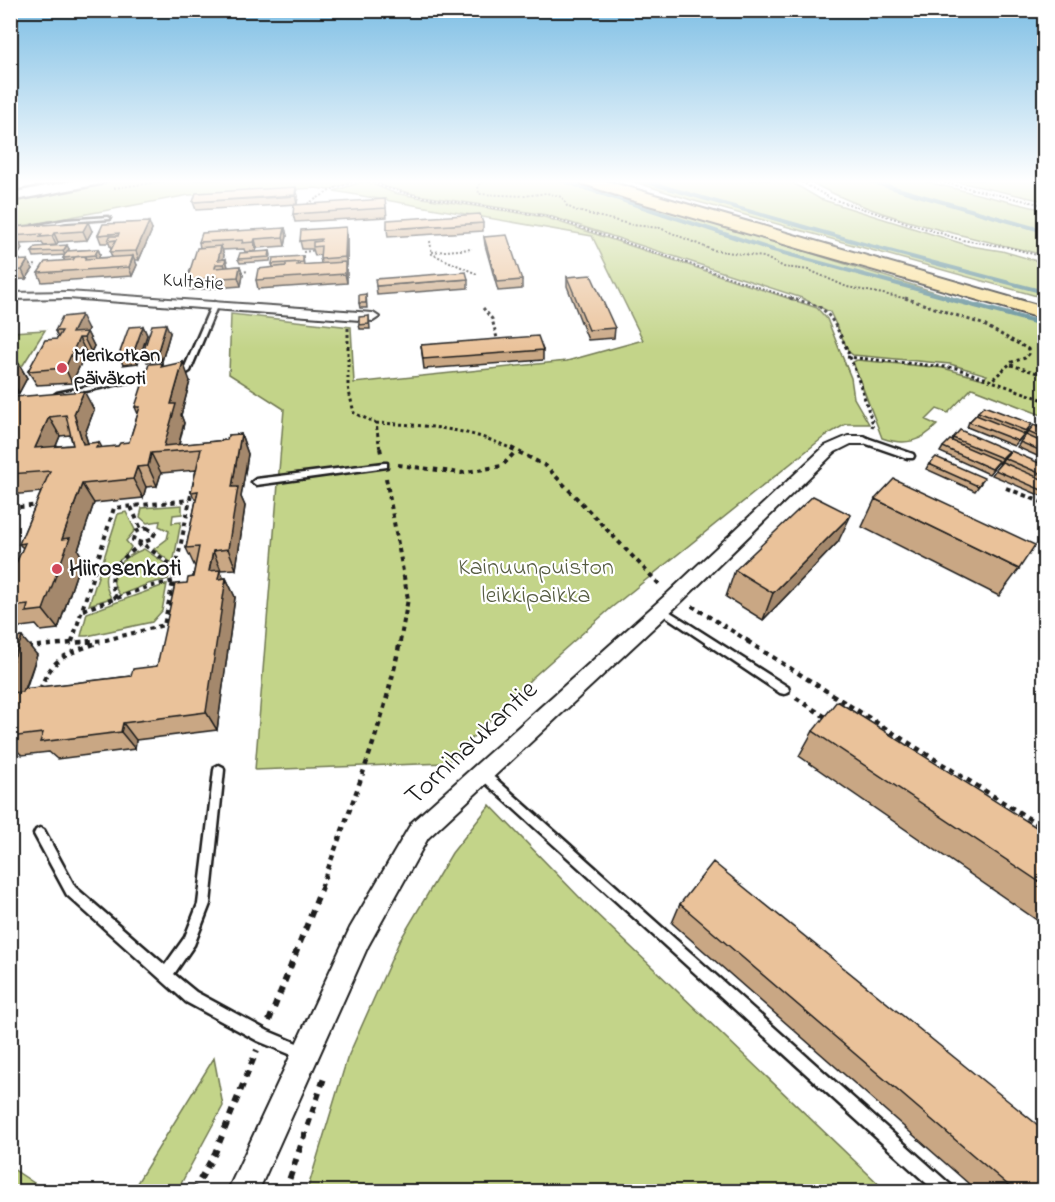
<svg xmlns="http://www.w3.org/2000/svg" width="1055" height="1202" viewBox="0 0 1055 1202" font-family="'Indie Flower',sans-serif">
  <rect width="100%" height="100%" fill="#fff"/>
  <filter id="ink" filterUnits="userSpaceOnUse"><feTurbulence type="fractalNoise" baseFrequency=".0167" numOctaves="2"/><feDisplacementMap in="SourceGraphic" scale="12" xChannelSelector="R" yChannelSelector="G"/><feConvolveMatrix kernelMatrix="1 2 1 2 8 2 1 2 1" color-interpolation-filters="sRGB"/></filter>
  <g filter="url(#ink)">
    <path fill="#c3d489" stroke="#707852" stroke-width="1.5" d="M113 180H357L329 190 316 188 189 195 11 228 10 200Z
      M373 180H576L1044 326V416L972 388 948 413 937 409 926 420 937 425C921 442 905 446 882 438L853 362 857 360 943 368 983 379 987 375 950 364 853 355 849 352 830 312 802 298 547 215 418 195 386 187Z
      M629 180H788L820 199 970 246 1002 251 1044 263V298L691 200Z
      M807 180H919L1044 210V255C965 235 879 221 807 180Z
      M949 180H1044V201Z
      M365 181 394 193 416 197 544 217 817 308 827 319 851 378 854 398 869 424H846L825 436 611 608 532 678 447 763 255 770 284 409 229 374 231 314 351 327 354 383 567 361 643 340 592 236 334 191Z
      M45 330 23 365 11 366V332Z
      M182 505V514L173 515 172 523 181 522 173 564 154 549 167 539 169 531 159 526 160 521 147 523 140 517 142 508Z
      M126 512 135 530 126 541 131 547C124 566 93 563 111 598L89 605 118 514Z
      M144 549 172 568 168 579 148 584 120 595C103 573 123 557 144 549Z
      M167 584 162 611 152 622 87 636H81L87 613Z
      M490 805 583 901 886 1191H307L347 1059 399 942 452 853Z
      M214 1058 223 1106 177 1191H132Z
      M11 1166 13 1169 46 1191H11Z"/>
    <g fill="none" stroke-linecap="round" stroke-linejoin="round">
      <path stroke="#578690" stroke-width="4" d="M561 180 773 250 953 299
        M640 180 874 247 1044 292
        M866 180 1044 231"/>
      <path stroke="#578690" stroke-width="5" d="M947 298 1044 324"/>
      <g stroke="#1c1c1c" stroke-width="5">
        <path id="service" d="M108 217 110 218V219L66 222 36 228 33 226 66 220Z
          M215 302 218 304 190 371 187 373H173V371L184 369 212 304Z
          M155 373 157 374V376L57 397 54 395 57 393Z
          M861 438H867L913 454 914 456 913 458H907L861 442Z
          M384 463H387V467L256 485 252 482 256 479Z
          M661 606 788 687 789 690 788 693 784 694 780 693 658 611 656 609 658 607Z
          M219 765 223 767 224 770 210 904 194 945 174 974 196 992 268 1031 309 1048 311 1053 309 1058 304 1060 258 1041 186 1002 67 895 34 834 36 830 40 828 44 830 75 887 165 965 185 937 198 904 214 770 215 767Z
          M482 768 486 770 953 1187 955 1192H936L478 776 477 773 478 770Z"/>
      </g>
      <g stroke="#1c1c1c" stroke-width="4">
        <path id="minor" d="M68 292 373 313 379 317 373 321 68 298 10 299V293Z
          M848 436H864L871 440 864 444H851L835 452 680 603 428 838 368 946 258 1192H227L350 928 412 822 668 593 825 446Z"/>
      </g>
      <g stroke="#1c1c1c" stroke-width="5">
        <path id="secondary" d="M77 180H107L100 184 10 201V193Z"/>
      </g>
      <g stroke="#1c1c1c" stroke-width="4">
        <path id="trunk" d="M579 180H603L1044 307V319L628 199 581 183Z"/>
      </g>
      <path stroke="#1c1c1c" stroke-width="2" stroke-dasharray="2 2" stroke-linecap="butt" d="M370 180 383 187 417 196 546 216 794 299
        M487 180 478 185 479 194 525 196 546 193 562 197 567 206 577 211 633 225 660 228 712 250 764 257 784 267 809 270 847 287 909 299
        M798 180 832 199 962 240 1008 247 1044 257
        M932 180 1044 205
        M114 188 173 180
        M304 206 335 188 362 180
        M430 241 432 254 477 274
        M303 252 317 250
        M432 252 472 249
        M26 266 38 265
        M237 273 248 271"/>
      <path stroke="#1c1c1c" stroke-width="3" stroke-dasharray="3 3" stroke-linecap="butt" d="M790 298C799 301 813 303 821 308 843 323 864 398 873 424L872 427
        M905 298 982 324 1028 349 1029 354 1025 358 1012 362 992 380
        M483 308 492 319 498 342
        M348 328V387L354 413 376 423 380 450
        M847 357 956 368 1044 400
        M1011 365 1044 375
        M376 423C424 425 470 428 514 450"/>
      <path stroke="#1c1c1c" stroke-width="4" stroke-dasharray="4.5 4.5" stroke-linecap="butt" d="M380 448 381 453
        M511 448 546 466 661 586
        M398 465 461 473 502 466 516 451
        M386 478 408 599 400 642
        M1006 488 1044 503
        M131 507 141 529
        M10 508 40 505
        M147 528 155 533 152 539 142 543 133 540 135 532Z
        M116 599C105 567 120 562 142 543L176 569
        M692 606 750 642
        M83 610 148 587 174 581
        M72 642 114 508 190 500
        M78 642 106 640 164 625 192 490"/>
      <path stroke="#1c1c1c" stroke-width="4.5" stroke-dasharray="5 5" stroke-linecap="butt" d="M747 641 1044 828
        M27 647 95 641
        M40 690C52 656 69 653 100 642
        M796 698 827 718
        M321 888C350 807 384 726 400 641"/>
      <path stroke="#1c1c1c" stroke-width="6" stroke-dasharray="7 7" stroke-linecap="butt" d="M269 1021 322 887
        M193 1192 215 1153 257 1050
        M285 1192 324 1078"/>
      <use href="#service" fill="#fff" fill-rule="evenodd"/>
      <use href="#minor" fill="#fff" fill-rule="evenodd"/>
      <use href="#secondary" fill="#fff" fill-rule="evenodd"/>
      <use href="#trunk" fill="#f9df96" fill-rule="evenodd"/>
    </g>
    <path fill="#c9a784" stroke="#1c1c1c" stroke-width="1.5" fill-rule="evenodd" d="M298 196 297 204 196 210 193 202Z
      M385 199 387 217 295 222 293 214Z
      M483 223V231L388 237 387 229Z
      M10 227 92 231 87 240 58 242 56 245 44 246 42 243 20 244 22 249 17 256 20 260 33 269 26 279 10 280Z
      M285 228 287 236 285 246 257 248 256 251 245 252 244 249 222 250 224 255 223 259H226L228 267 240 266 243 275 241 286 190 290 187 280 200 248 199 242Z
      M152 230 139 260H135L137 265 132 276 42 282 38 273 65 261 63 258 65 255 34 257 32 252 69 249 68 251 98 249 100 254 97 258 112 257 110 252 111 249 109 243H101L98 235Z
      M347 236V266H346L347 283 258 289 256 280 273 267 272 264 303 256 304 265 321 264 320 255 315 256 313 249H302L300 241Z
      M484 237 522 280V289L498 291 485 245Z
      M270 251 271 255 270 261 240 263 238 259Z
      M567 277 615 328 614 338 588 340 567 286Z
      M468 279V288L377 295 376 286Z
      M366 294 367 308H360L359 303Z
      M369 316 370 329H360L359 325Z
      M143 326 147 335 138 363 123 365 119 355Z
      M88 329 87 332 94 346 91 352H86L72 383 37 385 28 371 57 339 58 338 55 331Z
      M170 333 162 361 147 362 143 353Z
      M421 345 543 350V360L424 369Z
      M16 359 27 378 19 393 10 394V360Z
      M162 363 163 366 190 381 181 415 184 423 179 445 227 440 241 434 248 454 241 497 245 506 236 569 221 570V573L223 578H226L235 597 217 730 136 740 135 749 57 759 49 752 22 755 15 749H10V638L37 655 26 689 131 676 157 666 187 583 193 577 195 567 186 548 196 501 191 492 196 470 161 473 157 486 146 487 143 498 94 503 78 550 82 557 58 629 41 631 36 625 13 628 10 624V577L23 548 19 544 41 492 10 495V403L94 410 85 434 88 443 102 448 118 446 129 442 138 414 135 407ZM70 435 73 445 56 446 60 436Z
      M978 412 1029 429 1014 446 967 427 969 422 976 415Z
      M1044 430V459L1017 447 1028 432Z
      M953 438 1005 456 999 463H998L989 474 940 452 943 447 952 441Z
      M1004 458 1044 465V497L992 475Z
      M929 464 981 483 975 491 926 469Z
      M875 499 1019 569 999 596 862 527Z
      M838 542 763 620 726 597 735 570Z
      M813 731 1044 832V925L799 756Z
      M680 904 1044 1191H977L672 923Z"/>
    <path fill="#a4886c" stroke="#1c1c1c" stroke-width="1.5" d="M296 187 298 196 297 204 295 195Z
      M88 222 92 231 87 240 83 231Z
      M149 222 152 230 139 260 136 251Z
      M346 227 347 236V266L345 257Z
      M285 228 287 236 285 246 283 237Z
      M54 233 58 242 56 245 52 236Z
      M255 239 257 248 256 251 254 242Z
      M18 240 22 249 17 256 21 262 10 269V250Z
      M67 245 69 249 65 255 63 251Z
      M221 246 224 255 222 264 218 260Z
      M98 249 100 254 97 260 95 255Z
      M133 256 137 265 132 276 129 267Z
      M226 259 228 268 227 273 224 264Z
      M28 260 33 269 26 279 22 270Z
      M345 262 347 271V283L345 274Z
      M240 266 243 275 241 286 238 277Z
      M81 315 88 329 84 338H79L86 352 72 383 65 368 72 333Z
      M166 324 170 333 162 361 158 351Z
      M143 326 147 335 138 363 133 354Z
      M87 332 94 346 91 352 84 338Z
      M16 359 27 378 19 393 10 379V369Z
      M183 362 190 381 181 415 184 423 177 451 164 446 171 404Z
      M84 391 94 410 85 434 94 463 83 444 74 414Z
      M49 417 60 436 47 467 35 448Z
      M241 434 248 454 241 497 245 506 236 569 228 549 232 487Z
      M99 442 109 461 96 448Z
      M151 453 161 473 157 486 148 466Z
      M137 467 146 487 143 498 133 479Z
      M82 484 94 503 78 550 82 557 58 629 43 610 62 539Z
      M851 515 838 542 763 620 773 593Z
      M213 551 221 570V573L226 583V578L235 597 217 730 206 712 209 571Z
      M22 637 37 655 17 712 10 705V667Z
      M123 723 136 740 135 749 121 732Z"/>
    <path fill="#eac29a" stroke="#1c1c1c" stroke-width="1.5" fill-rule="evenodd" d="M296 187 295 195 193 202 196 193Z
      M385 199 386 208 293 214 294 205Z
      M480 214 483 223 387 229V220Z
      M88 222 83 231 54 233 52 236 40 237 42 234 10 236V227Z
      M149 222 136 251 110 252 116 240 108 241 110 236H118L119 233 98 235 103 224Z
      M346 227 345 257 320 259 321 246 313 247V242L321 241V239L300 241 301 230Z
      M285 228 283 237 255 239 254 242 242 243 243 240 199 242 202 233Z
      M507 235 522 280 497 282 484 237Z
      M18 240 10 250V241Z
      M67 245 63 251 32 252 36 247Z
      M221 246 218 260 226 259 224 264H216L215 268 240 266 238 277 187 280 197 248Z
      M98 249 95 255 63 258 67 251Z
      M270 251 269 257 238 259 240 253Z
      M16 253 13 258 10 259V254Z
      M80 256H86L85 259 133 256 129 267 38 273 45 262 73 260 75 257Z
      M303 256V262L272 264 273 258Z
      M28 260 22 270 10 271V261Z
      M298 262 297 265 345 262V274L256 280 258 269 286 266V263Z
      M466 272 468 279 376 286 375 279Z
      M591 275 615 328 589 330 567 277Z
      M366 294V303H359V295Z
      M81 315 72 333 87 332 84 338H79L65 368 28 371 45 340 57 339 62 331H55L62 317Z
      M369 316V324L359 325V317Z
      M166 324 158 351 143 353 152 325Z
      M143 326 133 354 119 355 129 327Z
      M538 336 543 350 423 359 421 345Z
      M16 359 10 369V360Z
      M183 362 171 404H176L164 446 227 440 228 435 241 434 232 487H238L228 549 213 551 209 571 220 570 218 579 226 578 206 712 123 723 121 732 40 742 43 733 10 737V693L22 692 23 689 131 676 133 669 157 666 175 584 187 583 188 578 193 577 199 547 186 548 198 491 191 492 201 449 151 453 148 466 137 467 133 479 82 484 62 539 70 538 43 610 26 612 28 605 10 607V577L25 543 19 544 50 471 10 474V403H12L15 397 84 391 74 414 83 444 99 442 96 448 118 446 120 443 129 442 140 407H135L149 364 162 363 161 367ZM66 415 73 445 35 448 49 417Z
      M984 406 1032 424 1026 431 978 412Z
      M976 415 1024 434 1018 441 969 422Z
      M1034 425 1044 430V439L1028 432Z
      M960 430 1009 451 1002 458 953 438Z
      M1026 435 1044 443V452L1020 442Z
      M950 440 999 461 992 469 943 447Z
      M1011 451 1044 465V475L1004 458Z
      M936 457 984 478 978 486 929 464Z
      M1002 462 1044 480V491L995 470Z
      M894 479 1035 545 1019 569 875 499Z
      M813 496 851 515 773 593 735 570Z
      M22 637 10 667V638Z
      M837 701 1044 832V885L813 731Z
      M713 862 1044 1130V1191H1015L680 904Z"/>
  </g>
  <linearGradient id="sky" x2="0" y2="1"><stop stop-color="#7dbee4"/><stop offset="0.52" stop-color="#fff"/><stop offset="1" stop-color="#fff" stop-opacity="0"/></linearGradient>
  <rect width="1055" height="349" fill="url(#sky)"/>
  <g fill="#d1495b" stroke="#fff" stroke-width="2">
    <circle cx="62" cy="368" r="6"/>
    <circle cx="57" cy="569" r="6"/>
  </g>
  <g text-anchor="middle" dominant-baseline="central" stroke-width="4.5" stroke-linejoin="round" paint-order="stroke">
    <g font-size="20" fill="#1c1c1c" stroke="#fff">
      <text transform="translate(193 283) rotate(4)">Kultatie</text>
    </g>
    <g font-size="20" font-weight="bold" fill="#1c1c1c" stroke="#fff" text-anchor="start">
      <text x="74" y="356">Merikotkan<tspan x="74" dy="23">päiväkoti</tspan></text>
    </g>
    <g font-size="24" fill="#565c42" stroke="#fff">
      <text x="536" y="568">Kainuunpuiston<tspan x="536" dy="28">leikkipaikka</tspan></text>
    </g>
    <g font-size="24" font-weight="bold" fill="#1c1c1c" stroke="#fff" text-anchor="start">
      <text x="69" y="569">Hiirosenkoti</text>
    </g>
    <g font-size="28" fill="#1c1c1c" stroke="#fff">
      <text transform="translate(472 744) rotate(-43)">Tornihaukantie</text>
    </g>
  </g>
  <rect width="1055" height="1202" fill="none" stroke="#fff" stroke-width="36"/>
  <rect x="18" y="18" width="1019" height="1166" fill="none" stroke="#1c1c1c" stroke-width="2" filter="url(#ink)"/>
</svg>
